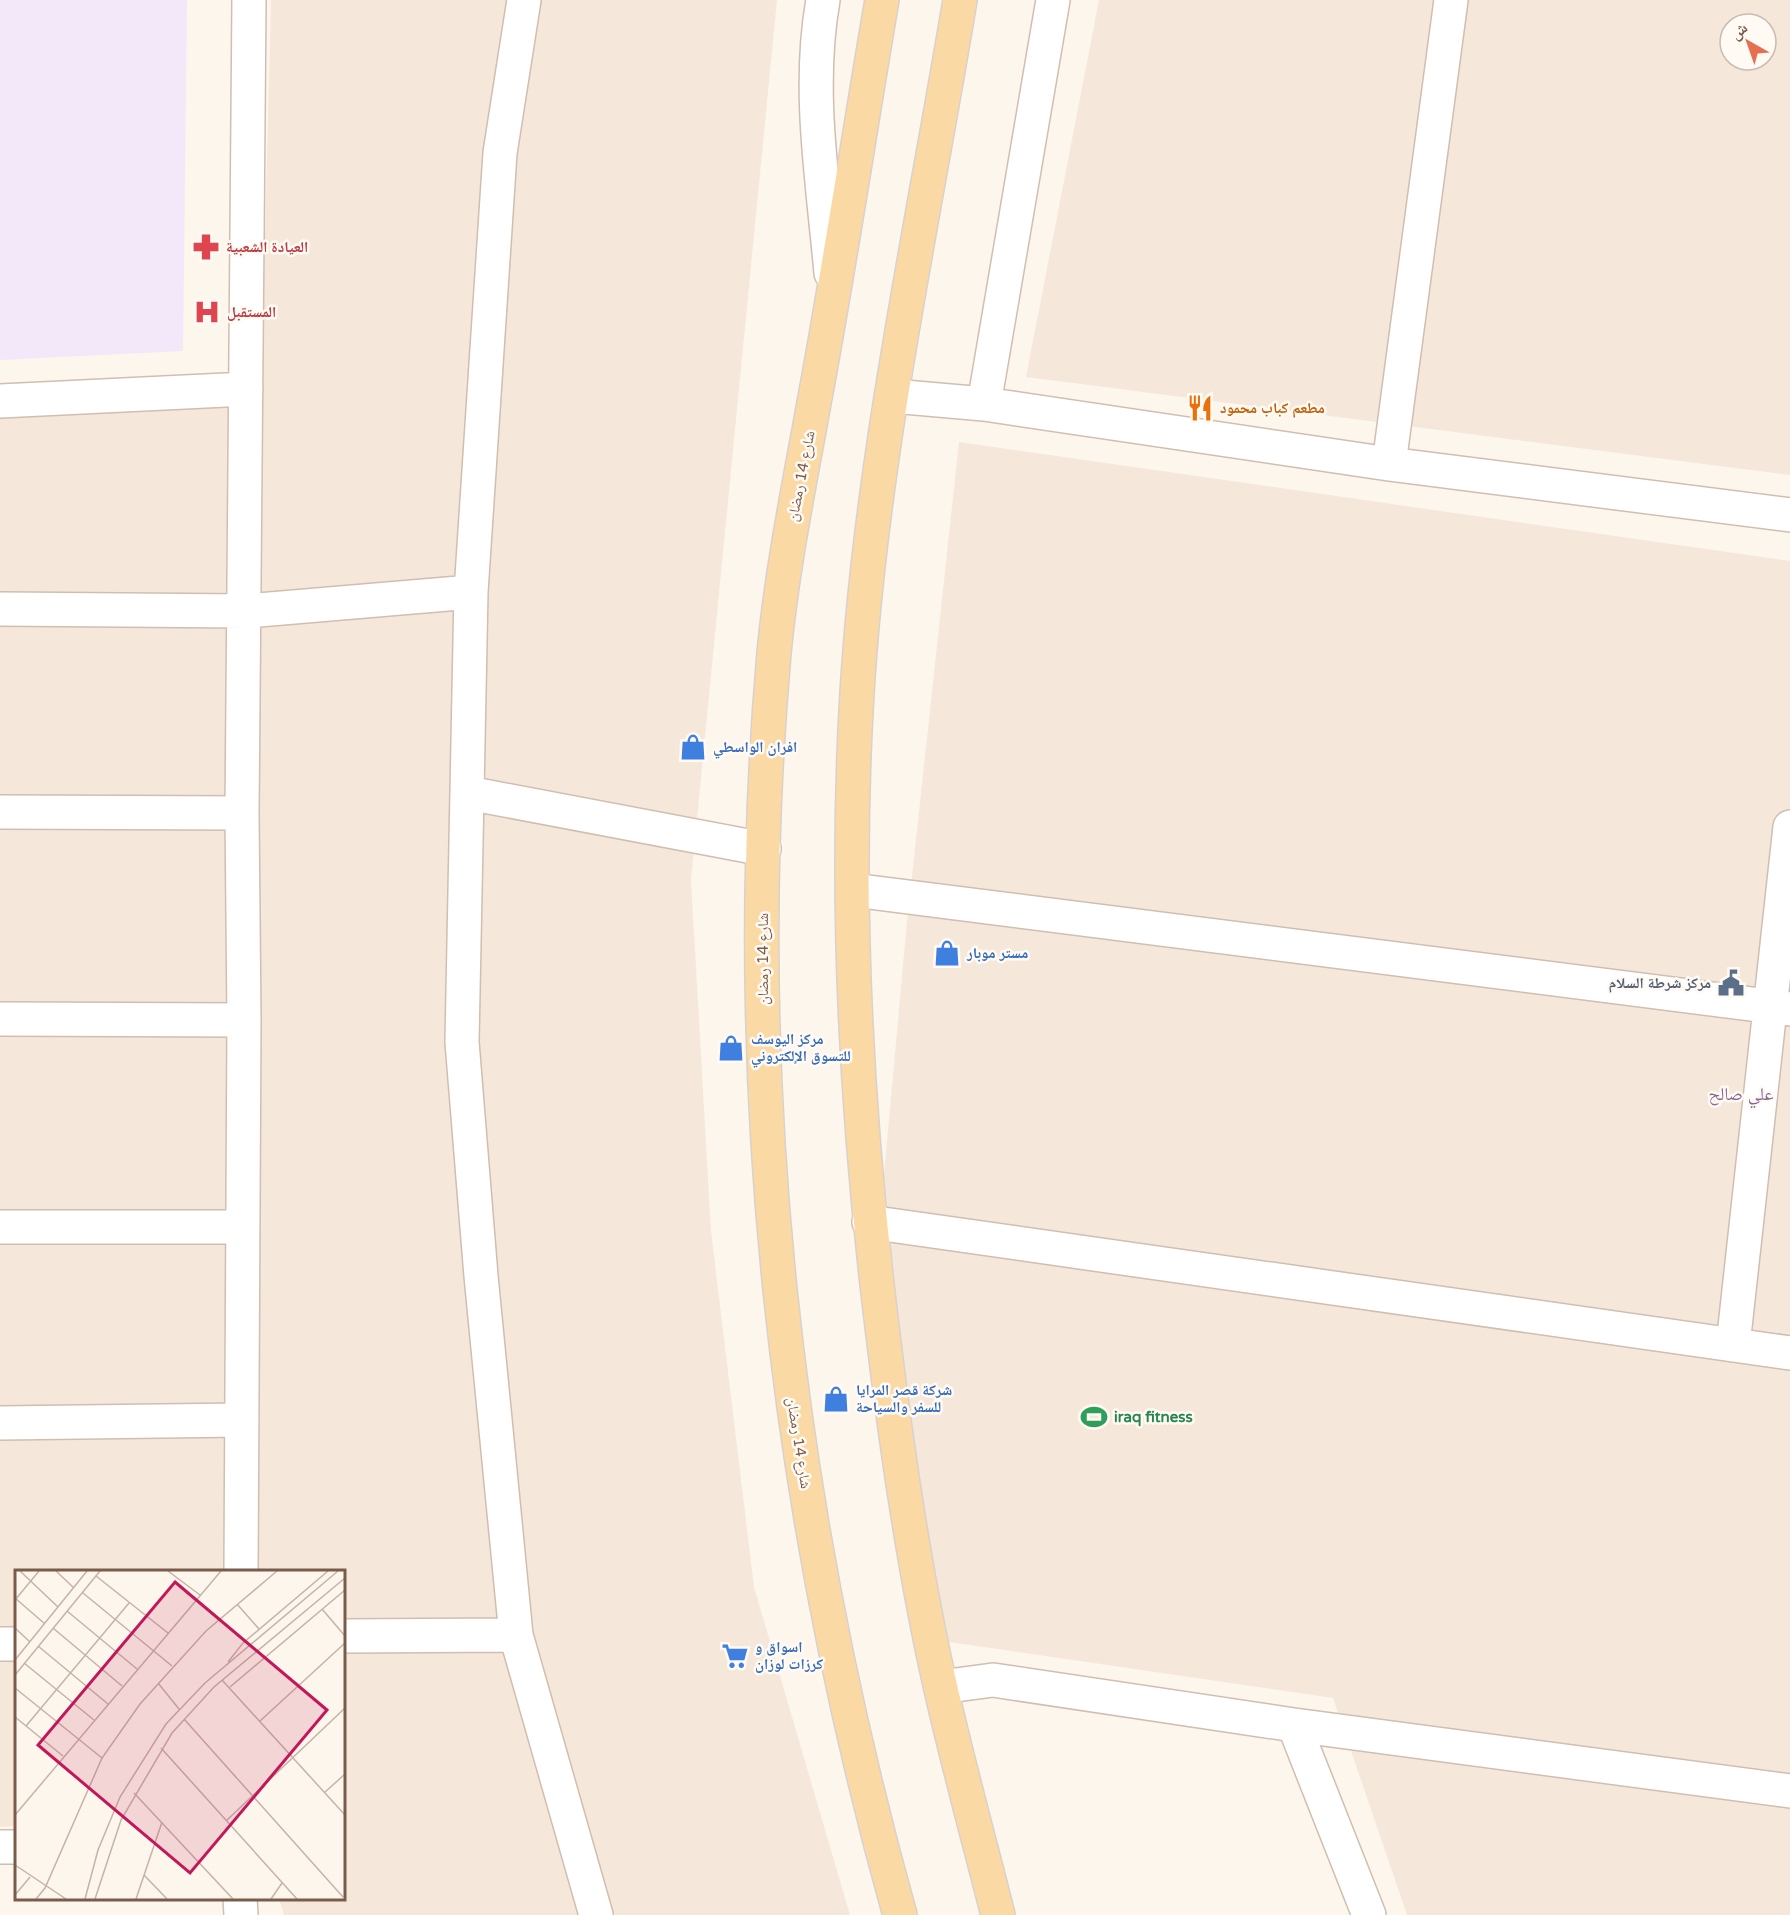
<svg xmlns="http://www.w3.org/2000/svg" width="1790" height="1915" viewBox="0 0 1790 1915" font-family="'Varela Round','Noto Naskh Arabic',sans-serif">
  <rect width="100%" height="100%" fill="#fdf6ec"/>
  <path fill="#f5e8da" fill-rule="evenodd" d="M271 0H777L691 880 711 1231 754 1587 850 1915H284L279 1899 344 1898V1572H16V1826L0 1827V407L261 394Z
    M1099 0H1790V475L1026 377ZM1730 24H1766V60H1730Z
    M959 442 1790 561V1915H1407L1333 1698 949 1642 874 1285 906 932Z"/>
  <path fill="#f3e8fa" d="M0 0H187L183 351 0 360Z"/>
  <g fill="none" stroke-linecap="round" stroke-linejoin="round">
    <g stroke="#d1beb0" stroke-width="36">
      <path id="street" d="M524 0 500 153 471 592 462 1042 481 1276 516 1635 596 1915
        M823 0C807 90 823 182 831 273
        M893 396 984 404 1389 464 1790 515
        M0 401 246 389
        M984 404 1053 0
        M1389 464 1451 0
        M0 609 246 611 471 592
        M468 793 764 849
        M0 812 242 813
        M853 890 1790 1009
        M0 1019 244 1020
        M869 1222 1790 1353
        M0 1227H243
        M1733 1345 1790 827
        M0 1423 242 1420
        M241 1572 244 1020 242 813 249 0
        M344 1636 516 1635
        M0 1644H16
        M941 1687 993 1680 1294 1725 1790 1791
        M1294 1725 1369 1915
        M0 1847H16
        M240 1898 241 1915"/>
    </g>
    <g stroke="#dad1cd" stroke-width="36">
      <path id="primary" d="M882 0C859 134 839 269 814 403 799 486 782 569 774 653 737 1077 785 1506 900 1915
        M960 0C922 230 871 460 857 693 844 909 857 1128 884 1343 898 1459 915 1575 941 1689 958 1764 979 1840 998 1915"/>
    </g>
    <use href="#street" stroke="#fff" stroke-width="33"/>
    <use href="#primary" stroke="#fbd9a5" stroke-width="33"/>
  </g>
  <defs>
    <g id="pharmacy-bare" transform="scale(2.07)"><path d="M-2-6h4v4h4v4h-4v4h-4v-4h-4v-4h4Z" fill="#e0444e" stroke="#fffaf3" stroke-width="2.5" paint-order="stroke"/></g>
    <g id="hospital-bare" transform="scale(2.07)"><path d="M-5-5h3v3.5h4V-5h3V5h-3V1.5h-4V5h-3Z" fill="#e0444e" stroke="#fffaf3" stroke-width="2.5" paint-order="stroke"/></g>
    <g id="restaurant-bare" transform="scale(2.07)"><path d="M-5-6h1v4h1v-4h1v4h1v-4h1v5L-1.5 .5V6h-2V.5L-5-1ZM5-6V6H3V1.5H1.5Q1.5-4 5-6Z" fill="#e8710a" stroke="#fffaf3" stroke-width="2.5" paint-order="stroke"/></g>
    <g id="shop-bare" transform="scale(2.07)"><path d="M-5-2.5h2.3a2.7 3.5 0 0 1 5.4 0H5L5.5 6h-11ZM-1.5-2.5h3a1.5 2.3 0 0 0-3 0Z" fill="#3f7fe0" stroke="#fffaf3" stroke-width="2.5" paint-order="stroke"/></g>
    <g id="civic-bare" transform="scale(2.07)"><path d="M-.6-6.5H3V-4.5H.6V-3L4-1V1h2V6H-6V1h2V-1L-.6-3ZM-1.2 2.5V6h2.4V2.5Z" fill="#5c6f8a" stroke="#fffaf3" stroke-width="2.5" paint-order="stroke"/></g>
    <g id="stadium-bare" transform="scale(2.07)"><path d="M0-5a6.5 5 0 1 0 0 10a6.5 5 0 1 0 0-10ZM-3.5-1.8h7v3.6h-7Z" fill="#2e9e5b" stroke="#fffaf3" stroke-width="2.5" paint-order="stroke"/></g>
    <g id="supermarket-bare" transform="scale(2.07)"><path d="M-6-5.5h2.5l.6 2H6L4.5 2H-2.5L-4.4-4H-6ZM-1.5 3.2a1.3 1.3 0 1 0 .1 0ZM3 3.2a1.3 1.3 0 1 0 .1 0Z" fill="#3f7fe0" stroke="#fffaf3" stroke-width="2.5" paint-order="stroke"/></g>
  </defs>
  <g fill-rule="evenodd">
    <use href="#pharmacy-bare" x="206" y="247"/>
    <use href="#hospital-bare" x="207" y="312"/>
    <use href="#restaurant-bare" x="1200" y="408"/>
    <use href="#shop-bare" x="693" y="747"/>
    <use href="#shop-bare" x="947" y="953"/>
    <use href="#civic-bare" x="1731" y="983"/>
    <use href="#shop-bare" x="731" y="1048"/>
    <use href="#shop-bare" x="836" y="1399"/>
    <use href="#stadium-bare" x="1094" y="1417"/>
    <use href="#supermarket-bare" x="735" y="1656"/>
  </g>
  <g text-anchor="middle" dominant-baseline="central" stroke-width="5" stroke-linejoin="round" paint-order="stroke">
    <g font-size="15" font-weight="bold" fill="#be3a42" stroke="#fffaf3" text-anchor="start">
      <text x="226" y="247">العيادة الشعبية</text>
      <text x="227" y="312">المستقبل</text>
    </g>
    <g font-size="15" font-weight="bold" fill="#c56008" stroke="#fffaf3" text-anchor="start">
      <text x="1220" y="408">مطعم كباب محمود</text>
    </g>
    <g font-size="15" fill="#7a5c4d" stroke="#fffaf3">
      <text transform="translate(801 476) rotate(-79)">شارع 14 رمضان</text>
      <text transform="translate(763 959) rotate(-90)">شارع 14 رمضان</text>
      <text transform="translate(799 1443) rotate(81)">شارع 14 رمضان</text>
    </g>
    <g font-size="15" font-weight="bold" fill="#366cbe" stroke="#fffaf3" text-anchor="start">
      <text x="713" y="747">افران الواسطي</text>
      <text x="967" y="953">مستر موبار</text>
      <text x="751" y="1039">مركز اليوسف<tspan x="751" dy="17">للتسوق الإلكتروني</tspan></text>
      <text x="856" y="1390">شركة قصر المرايا<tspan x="856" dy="17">للسفر والسياحة</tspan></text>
      <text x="755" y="1647">اسواق و<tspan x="755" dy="17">كرزات لوزان</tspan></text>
    </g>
    <g font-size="15" font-weight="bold" fill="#4e5e75" stroke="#fffaf3" text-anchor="end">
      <text x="1711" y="983">مركز شرطة السلام</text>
    </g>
    <g font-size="15" font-weight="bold" fill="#27864d" stroke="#fffaf3" text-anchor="start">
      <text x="1114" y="1417">iraq fitness</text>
    </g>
    <g font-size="18" fill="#846695" stroke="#fffaf3">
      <text x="1741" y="1094">علي صالح</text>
    </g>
  </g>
  <g transform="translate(15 1570)">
    <rect width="330" height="330" fill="#fdf6ec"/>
    <path fill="none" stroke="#c5b3a7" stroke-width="1.5" d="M5 1 43 37M41 1 59 18M153 1 185 25M81 6 153 63M68 23 157 96M0 28 30 54M0 30 24 1M222 34 244 59M307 39 330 66M52 41 122 99M0 58 15 72M38 58 107 116M23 76 93 134M0 90 72 1M213 92 228 73 313 1M9 93 79 150M0 105 85 1M207 110 330 245M143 113 164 139M215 117 330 20M0 118 87 188M0 147 48 186M169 149 328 327M245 151 330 73M11 156 114 33M146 178 282 329M119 223 218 329M309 223 330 204M0 245 206 1M211 251 330 138M0 295 51 329M129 305 152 329M0 325 15 307M21 329 30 318 87 188 125 134 191 61 262 1M70 329 83 280 105 227 151 154 190 113 323 1M80 329 106 250 157 163 199 117 330 8M121 329 147 252M256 329 267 313"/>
    <path fill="#c2185b" fill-opacity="0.15" stroke="#c2185b" stroke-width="3" d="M160 12 312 140 175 303 23 175Z"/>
    <rect width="330" height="330" fill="none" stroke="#7a5c4d" stroke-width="3"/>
  </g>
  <g transform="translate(1748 42) rotate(320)"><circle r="28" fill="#fffaf3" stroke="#cabbb1" stroke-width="1.5"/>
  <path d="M0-4.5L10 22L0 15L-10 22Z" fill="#e76f51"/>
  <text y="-9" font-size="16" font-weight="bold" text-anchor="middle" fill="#7a5c4d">ش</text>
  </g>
</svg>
